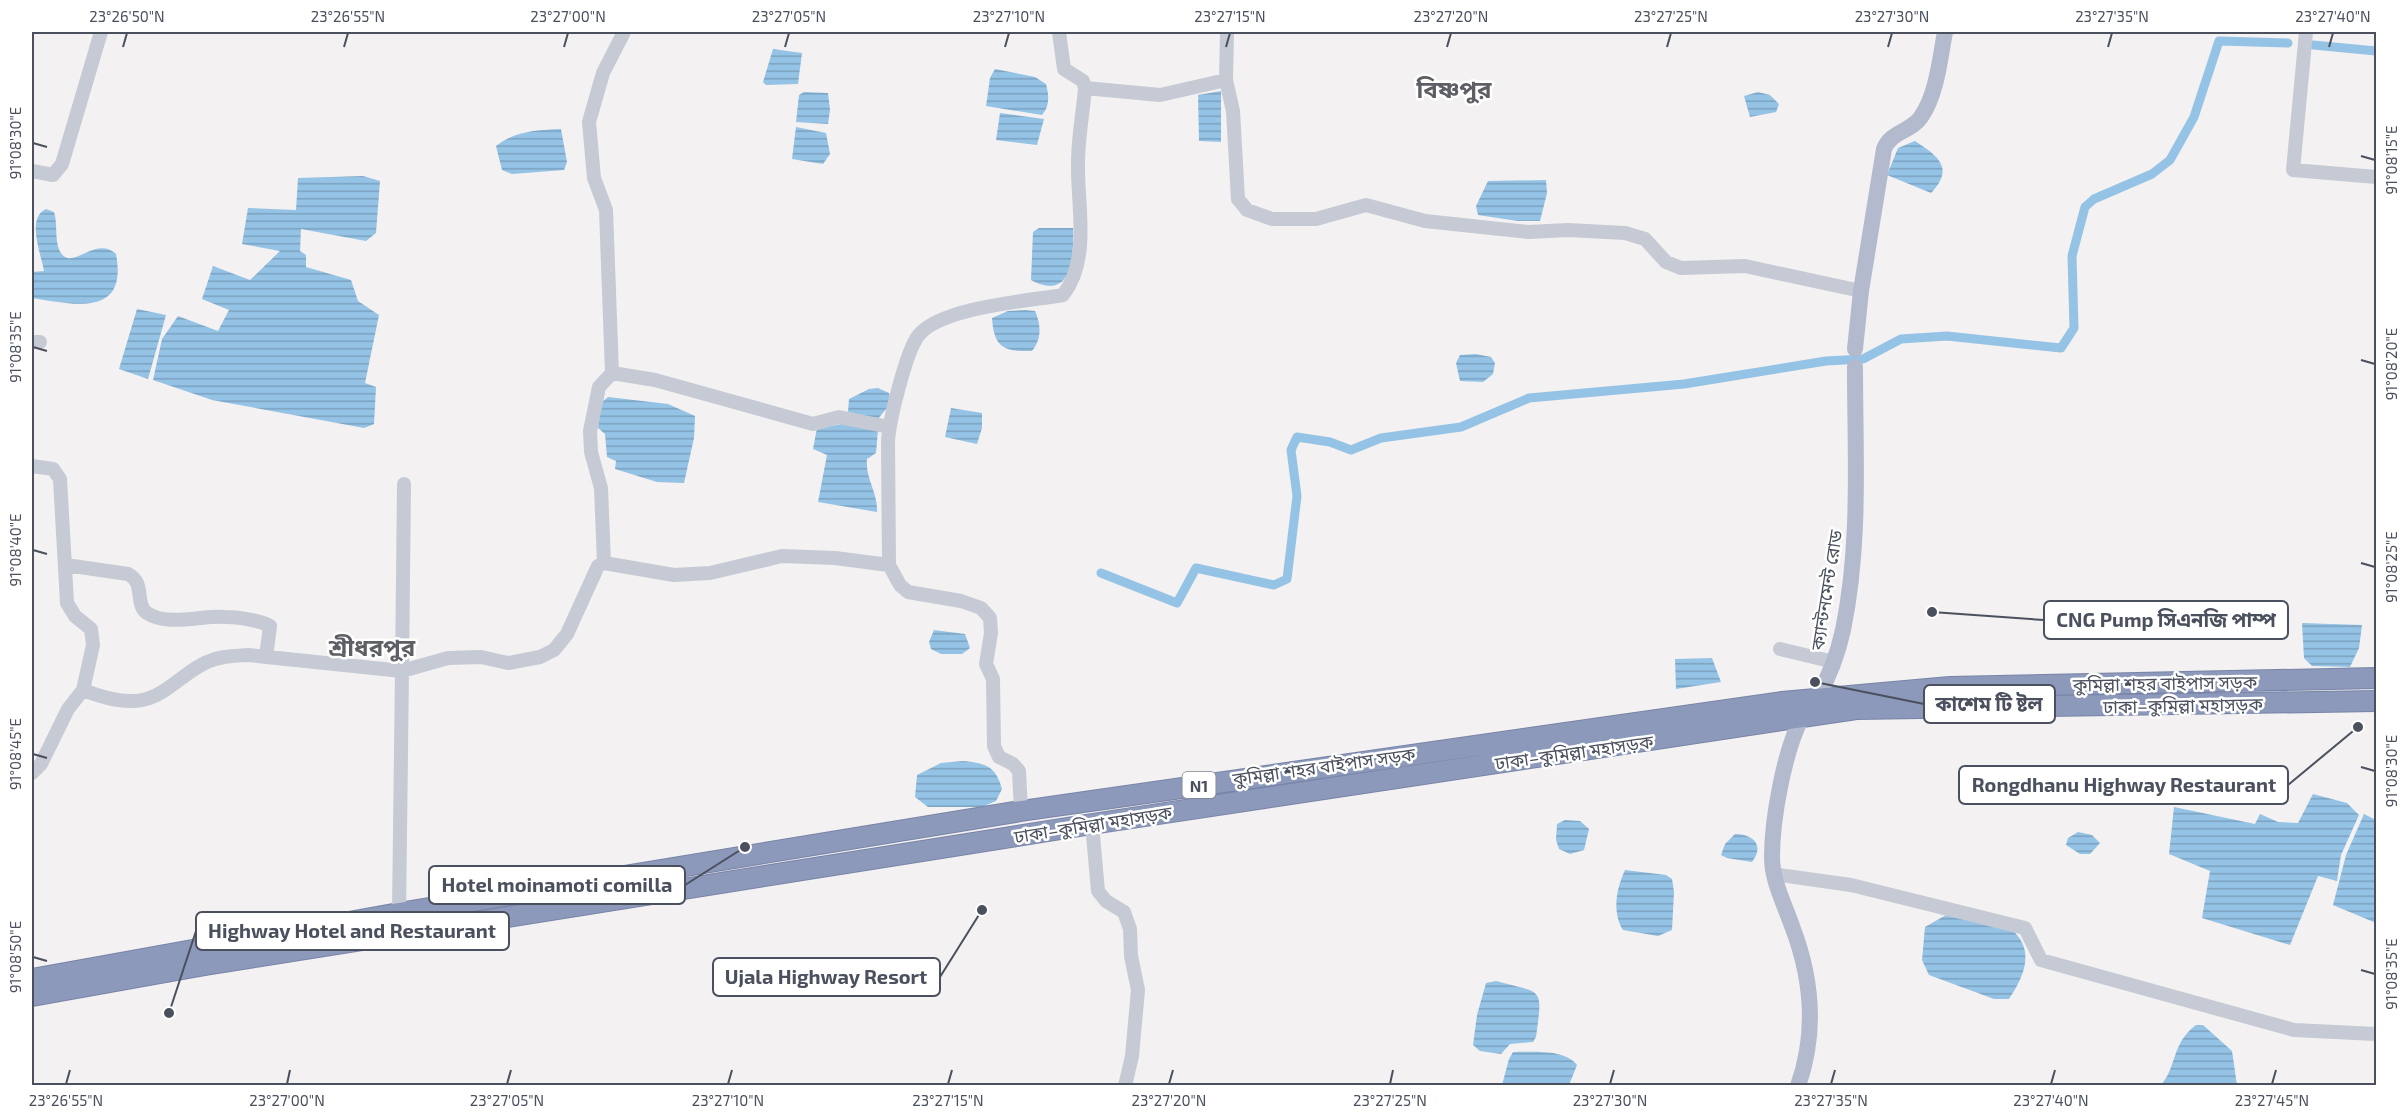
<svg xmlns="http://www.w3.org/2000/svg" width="2408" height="1117" viewBox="0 0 2408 1117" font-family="'Exo 2','Noto Sans Bengali',sans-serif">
  <defs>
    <pattern id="water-rules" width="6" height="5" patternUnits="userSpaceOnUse" patternTransform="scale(1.5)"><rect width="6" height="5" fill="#94c3e6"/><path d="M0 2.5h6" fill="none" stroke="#7ba1be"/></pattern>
  </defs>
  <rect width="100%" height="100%" fill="#f3f1f1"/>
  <path fill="url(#water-rules)" d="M773 49 802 53 798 84 766 85 763 82Z
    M995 69 1035 77 1046 84C1049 95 1050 106 1042 115L986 106 990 78Z
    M1221 91V142L1199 141 1198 95Z
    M804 92 828 93 830 110 828 124 796 122 799 95Z
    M1758 92 1770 95 1779 104 1776 112 1750 117 1744 96Z
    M1000 113 1044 119 1037 145 996 140Z
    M796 127 826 133 830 154 823 164 792 159Z
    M561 129 567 162 564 170 512 174 502 170 496 146C515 131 537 130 561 129Z
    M1915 141C1938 156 1955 168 1931 193L1887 175 1898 148Z
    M363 176 380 181 376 233 366 241 301 229 300 251 306 255V267L351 280 358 301 379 315 365 383 376 387 374 424 364 428 212 400 153 380 162 339 178 316 218 331 229 310 202 299 213 266 250 280 280 251 242 244 248 208 296 210 298 178Z
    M1546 180 1547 193 1540 221H1518L1478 215 1476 206 1488 181Z
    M46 209 54 212C58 223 54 243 61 253 73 271 95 235 116 254 128 317 75 305 32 298V272L44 271C41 254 26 218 46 209Z
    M1039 228H1073C1074 257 1072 302 1031 280L1033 232Z
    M137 309 166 315 148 379 119 369Z
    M1025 310 1035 311C1041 324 1042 339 1032 351 1003 352 994 347 992 318L1008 311Z
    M1476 354 1491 357 1495 363 1493 374 1483 382 1460 381 1456 363 1460 355Z
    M878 388 889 393 891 403 877 420 848 412 849 399 869 389Z
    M608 397 668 404 695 416 694 438 684 483 657 482 615 469 616 461 607 457 605 434 598 428 601 403Z
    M951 408 982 413V428L977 444 945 437Z
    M850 423 878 430 876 453 867 459C865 478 878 493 877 512L818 502 827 455 813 449 817 428Z
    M2302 623 2362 625 2359 648 2350 667 2312 666 2304 658Z
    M934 630 965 634 970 648 962 654H941L931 649 929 642Z
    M1712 658 1721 682 1676 689 1675 659Z
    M963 761C985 763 996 766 1002 789L996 801 982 807H928L915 797 917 775 941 763Z
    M2313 794 2347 803 2359 815 2341 855 2337 881 2318 876 2290 945 2202 918 2210 871 2169 854 2174 807 2255 824 2260 814 2278 822 2298 823Z
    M2364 814 2376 820V923L2333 905 2346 855Z
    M1565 820 1580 821 1589 829 1584 850 1570 854 1559 849 1556 840 1557 824Z
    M2078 832 2092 835 2100 843 2090 854H2080L2066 845 2068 838Z
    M1735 834C1753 834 1765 845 1752 862L1727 858 1721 855 1725 844Z
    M1625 870 1666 875 1672 879 1674 892 1672 930 1658 936 1623 930C1612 912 1616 890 1625 870Z
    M1946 915 2011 929C2036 950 2024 976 2009 999H1994L1929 975 1922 960 1925 927Z
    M1496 981C1543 994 1543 985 1536 1037L1533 1042 1510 1044 1501 1054 1480 1051 1473 1045 1477 1015 1486 983Z
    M2196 1025H2203L2232 1051 2237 1085H2161C2177 1067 2171 1044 2196 1025Z
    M1513 1052C1532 1052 1565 1049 1577 1065L1569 1085H1502L1509 1059Z"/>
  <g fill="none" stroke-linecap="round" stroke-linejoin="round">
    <path stroke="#94c3e6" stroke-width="9" d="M2313 45 2376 51
      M1101 573 1177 603 1196 568 1274 585 1287 579 1297 496 1291 450 1297 437 1330 442 1351 450 1381 438 1461 427 1529 398 1684 384 1826 361 1863 359 1901 339 1947 336 2061 348 2074 328 2072 256 2085 207 2094 199 2152 174 2170 160 2194 117 2219 41 2288 43"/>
    <g stroke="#7884a7" stroke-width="22">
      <path id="highway" d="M32 979 399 913 1021 811 1782 702 1950 687 2376 678
        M32 996 205 965 1092 824 1856 709 2376 701"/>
    </g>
    <path stroke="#c5cad4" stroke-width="14" d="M1227 32 1226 80 1233 111 1238 199 1247 210 1272 219H1316L1366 205 1425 221 1529 232 1568 230 1625 233 1645 239 1666 262 1681 268 1745 266 1861 291
      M2306 32 2293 170 2376 177
      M1085 88 1160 95 1226 80
      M32 171 53 175 62 164 101 32
      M32 342H40
      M612 373 655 380 813 424 839 417 889 427
      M32 466 53 469 60 479 67 603 75 616 91 629 93 645 83 690 68 709 41 764 32 773
      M404 484 402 671 448 658 481 657 508 663 540 657 554 650 567 634 598 566 604 563 674 575 710 573 782 556 835 558 889 565
      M604 563 601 488 591 452 590 431 599 387 612 373 606 210 594 178 589 122 603 73 624 32
      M66 565 128 574C146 583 134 604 147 613 168 627 202 615 225 617 238 617 254 620 266 624L270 626 266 657
      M1780 649 1834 662
      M83 690C101 697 123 704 142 700 167 695 184 672 207 662 220 656 234 656 248 655L402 671 399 913
      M1021 811 1019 771 1013 764 999 757 994 746 993 679 986 664 991 633 990 618 981 608 961 601 908 592 900 585 889 565 888 442C889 421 906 352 918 336 940 307 1029 301 1063 295 1091 259 1077 205 1078 163 1078 138 1083 113 1085 88L1083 81 1064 69 1059 32
      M1092 824 1098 891 1106 901 1124 912 1130 929 1131 956 1138 990 1132 1056 1125 1086
      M1773 874 1851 885 2025 928 2041 960 2294 1030 2376 1034"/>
    <path stroke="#b3bacd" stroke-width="16" d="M1855 349 1861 291 1884 149C1891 131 1911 132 1921 117 1937 94 1940 58 1945 32
      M1798 1086C1817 1032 1812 978 1792 926 1784 903 1772 881 1772 857 1772 819 1784 753 1801 719 1804 711 1812 705 1817 698 1829 677 1838 653 1843 630 1861 543 1855 455 1855 367"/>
    <use href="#highway" stroke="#8c99bb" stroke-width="20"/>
  </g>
  <path fill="none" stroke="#4a505d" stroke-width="2" d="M123 47 127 33M344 47 348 33M564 47 568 33M785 47 789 33M1005 47 1009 33M1226 47 1230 33M1447 47 1451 33M1667 47 1671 33M1888 47 1892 33M2108 47 2112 33M2329 47 2333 33M33 143 47 147M2361 156 2375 160M33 347 47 351M2361 360 2375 364M33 550 47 554M2361 563 2375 567M33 754 47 758M2361 767 2375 771M33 957 47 961M2361 970 2375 974M66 1084 70 1070M287 1084 290 1070M507 1084 511 1070M728 1084 732 1070M948 1084 952 1070M1169 1084 1173 1070M1390 1084 1393 1070M1610 1084 1614 1070M1831 1084 1835 1070M2051 1084 2055 1070M2272 1084 2276 1070"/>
  <g text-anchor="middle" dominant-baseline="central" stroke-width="5" stroke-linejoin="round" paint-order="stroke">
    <rect fill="#fff" stroke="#80848e" stroke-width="1.5" x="1182.5" y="772" width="33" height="26" rx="4.5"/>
    <g font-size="16" font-weight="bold" fill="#4a505d">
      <text x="1199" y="785">N1</text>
    </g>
    <g font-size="18" fill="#4a505d" stroke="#fff">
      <text transform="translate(1826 590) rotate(-81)">ক্যান্টনমেন্ট রোড</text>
      <text transform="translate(2165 683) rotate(-1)">কুমিল্লা শহর বাইপাস সড়ক</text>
      <text transform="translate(2183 705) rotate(-1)">ঢাকা–কুমিল্লা মহাসড়ক</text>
      <text transform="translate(1574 752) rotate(-8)">ঢাকা–কুমিল্লা মহাসড়ক</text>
      <text transform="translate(1324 766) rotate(-8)">কুমিল্লা শহর বাইপাস সড়ক</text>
      <text transform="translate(1093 824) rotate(-9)">ঢাকা–কুমিল্লা মহাসড়ক</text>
    </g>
    <g font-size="24" font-weight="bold" fill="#5e5f65" stroke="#fff">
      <text x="1454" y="88">বিষ্ণপুর</text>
      <text x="372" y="646">শ্রীধরপুর</text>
    </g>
  </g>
  <path fill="none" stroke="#4a505d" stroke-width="2" d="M1932 612L2044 620M1815 682L1924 704M2358 727L2288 785M745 847L685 885M169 1013L196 931M982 910L940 977"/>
  <g fill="#4a505d" stroke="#fff" stroke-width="2">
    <circle cx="1932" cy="612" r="6"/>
    <circle cx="1815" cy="682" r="6"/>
    <circle cx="2358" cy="727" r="6"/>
    <circle cx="745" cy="847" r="6"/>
    <circle cx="169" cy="1013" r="6"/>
    <circle cx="982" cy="910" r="6"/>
  </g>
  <g fill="#fff" stroke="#4a505d" stroke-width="2">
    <rect x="2044" y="601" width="244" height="38" rx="6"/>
    <rect x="1924" y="685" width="131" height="38" rx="6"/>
    <rect x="1959" y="766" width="329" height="38" rx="6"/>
    <rect x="429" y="866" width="256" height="38" rx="6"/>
    <rect x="196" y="912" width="313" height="38" rx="6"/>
    <rect x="713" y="958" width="227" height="38" rx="6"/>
  </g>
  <g font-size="20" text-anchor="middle" font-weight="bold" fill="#4a505d">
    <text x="2166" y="627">CNG Pump সিএনজি পাম্প</text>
    <text x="1989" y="711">কাশেম টি ষ্টল</text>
    <text x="2124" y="792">Rongdhanu Highway Restaurant</text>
    <text x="557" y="892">Hotel moinamoti comilla</text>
    <text x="352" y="938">Highway Hotel and Restaurant</text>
    <text x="826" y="984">Ujala Highway Resort</text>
  </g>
  <rect width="2408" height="1117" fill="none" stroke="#ffffff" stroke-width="66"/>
  <rect x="33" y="33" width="2342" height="1051" fill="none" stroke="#4a505d" stroke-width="2"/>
  <g font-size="15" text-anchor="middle" fill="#4a505d">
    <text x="127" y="22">23°26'50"N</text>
    <text x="348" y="22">23°26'55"N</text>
    <text x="568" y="22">23°27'00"N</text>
    <text x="789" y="22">23°27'05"N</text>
    <text x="1009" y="22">23°27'10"N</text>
    <text x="1230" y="22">23°27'15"N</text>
    <text x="1451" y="22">23°27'20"N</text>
    <text x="1671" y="22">23°27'25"N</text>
    <text x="1892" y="22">23°27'30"N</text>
    <text x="2112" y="22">23°27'35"N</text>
    <text x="2333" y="22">23°27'40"N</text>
    <text transform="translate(16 143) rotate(-90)" y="5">91°08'30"E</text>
    <text transform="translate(2392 160) rotate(-90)" y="5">91°08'15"E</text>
    <text transform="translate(16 347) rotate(-90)" y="5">91°08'35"E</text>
    <text transform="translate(2392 364) rotate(-90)" y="5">91°08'20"E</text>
    <text transform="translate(16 550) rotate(-90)" y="5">91°08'40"E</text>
    <text transform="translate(2392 567) rotate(-90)" y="5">91°08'25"E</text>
    <text transform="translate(16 754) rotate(-90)" y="5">91°08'45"E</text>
    <text transform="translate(2392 771) rotate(-90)" y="5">91°08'30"E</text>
    <text transform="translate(16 957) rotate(-90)" y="5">91°08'50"E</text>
    <text transform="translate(2392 974) rotate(-90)" y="5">91°08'35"E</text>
    <text x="66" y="1106">23°26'55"N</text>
    <text x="287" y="1106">23°27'00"N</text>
    <text x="507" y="1106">23°27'05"N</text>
    <text x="728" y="1106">23°27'10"N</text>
    <text x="948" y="1106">23°27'15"N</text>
    <text x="1169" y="1106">23°27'20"N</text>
    <text x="1390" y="1106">23°27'25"N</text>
    <text x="1610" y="1106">23°27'30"N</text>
    <text x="1831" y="1106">23°27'35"N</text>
    <text x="2051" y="1106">23°27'40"N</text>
    <text x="2272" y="1106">23°27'45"N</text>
  </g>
</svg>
